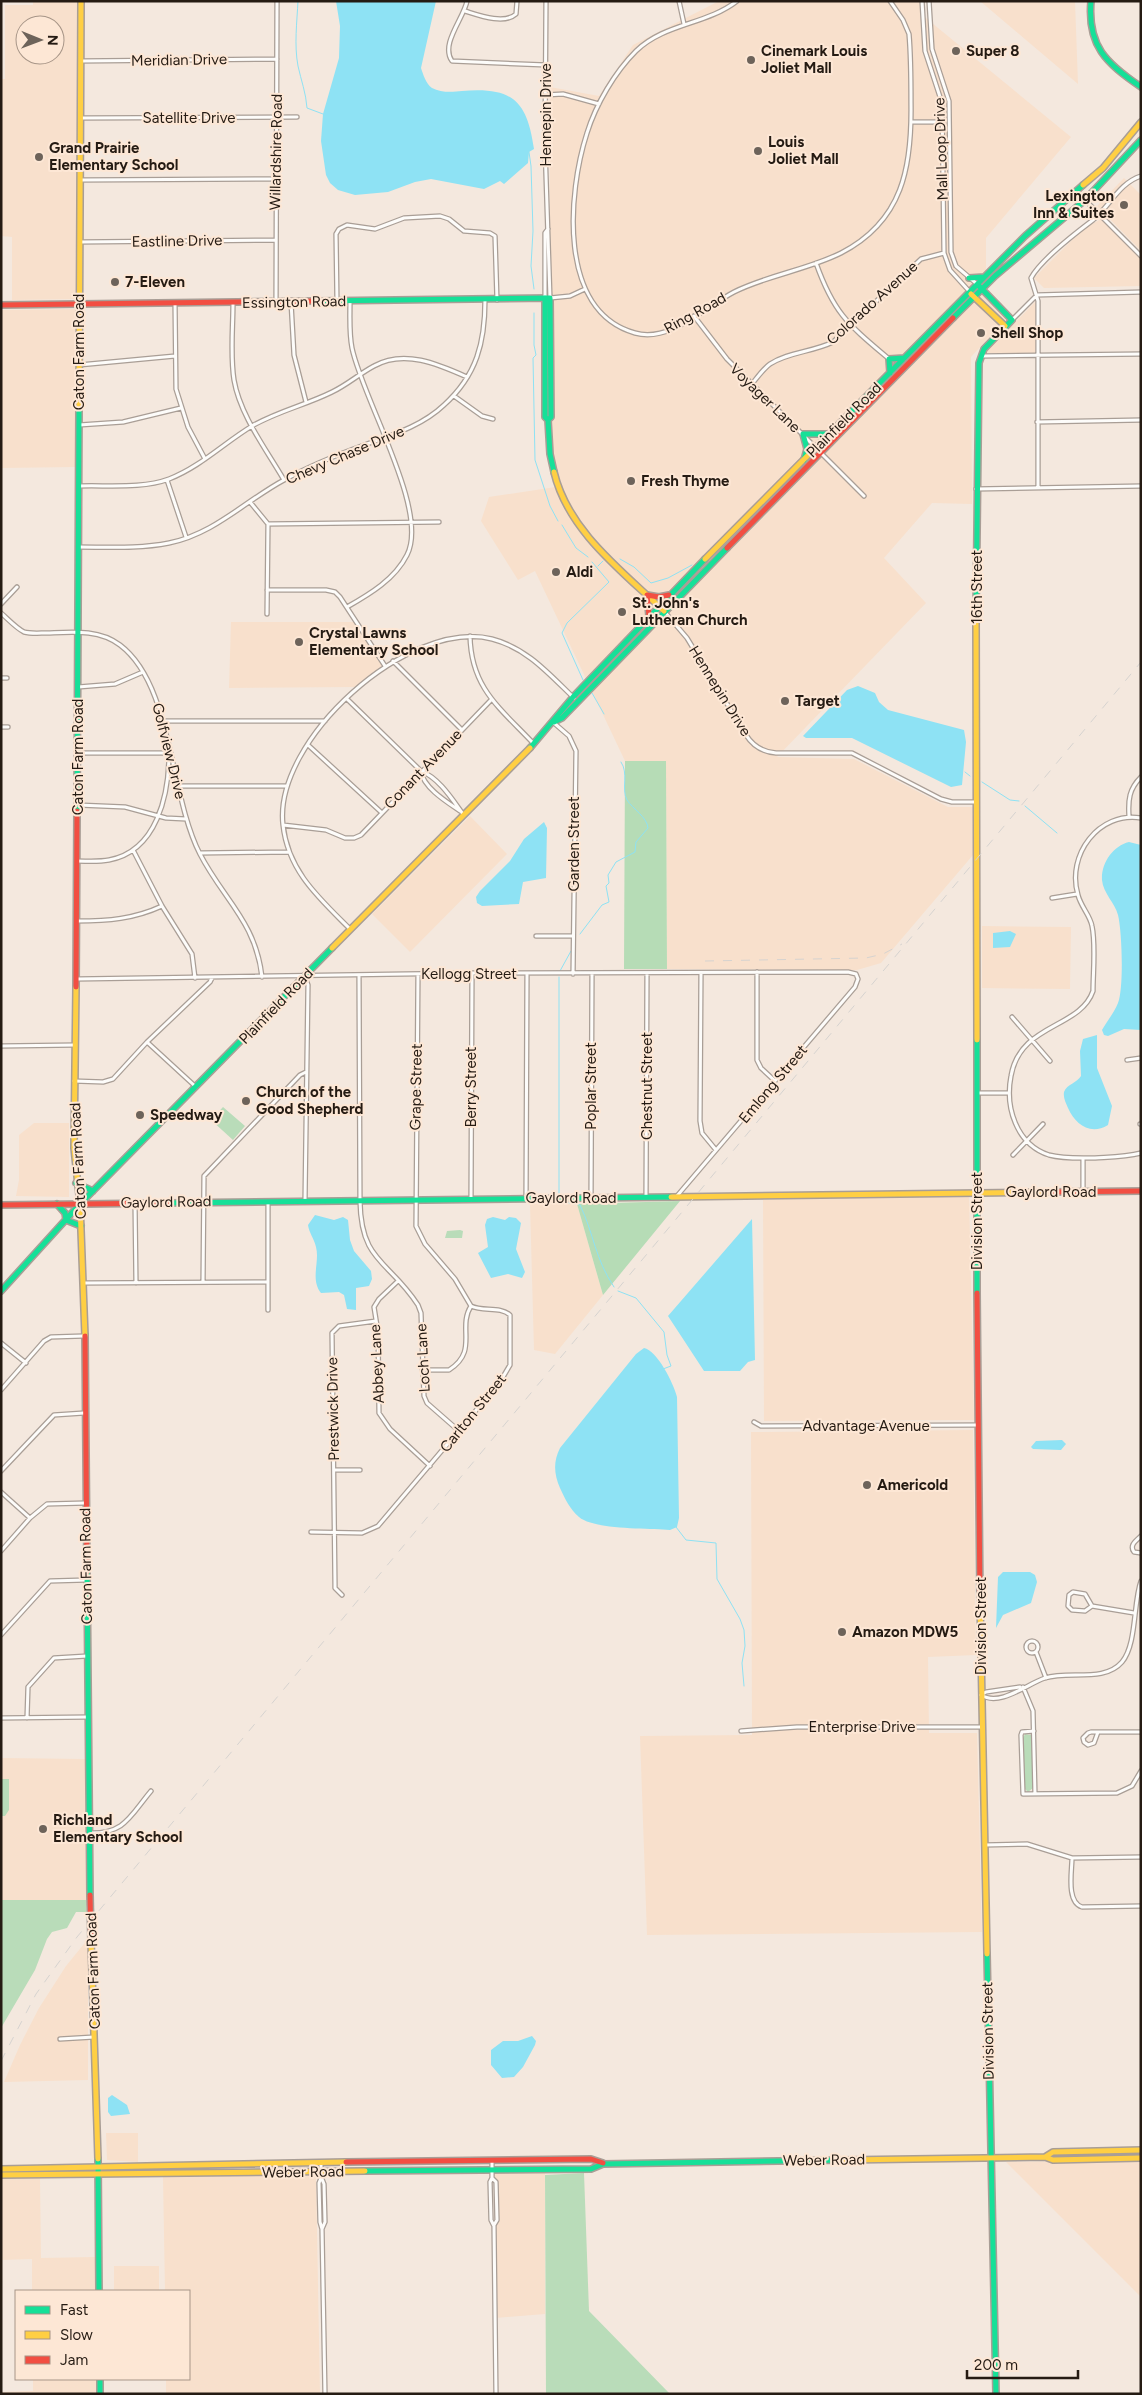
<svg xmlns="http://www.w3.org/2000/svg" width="1142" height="2395" viewBox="0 0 1142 2395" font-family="Figtree,sans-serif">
  <rect width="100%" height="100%" fill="#f4e8de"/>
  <path fill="#f8e0cc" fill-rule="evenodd" d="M33 1H77L76 299 12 300V237L1 236V79H5V5H33ZM25 25H55V55H25Z
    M719 1H921V14L1071 137 986 238V294L1008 317 971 357 972 504 932 503 884 558 926 603 777 757 854 759 948 807H973V855L881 963 857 970 667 969 666 761H625L535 571 518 580 481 521 489 497 562 486 552 455 549 428 550 87 599 96 633 45Z
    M980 1H1075L1078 84Z
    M1124 178 1141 195V251L1097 206Z
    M1101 219 1141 257V286L1044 288 1034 278 1083 229Z
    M1036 301V353H985Z
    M76 309V467L1 468V310Z
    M231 622H355L382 666 356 687 229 688Z
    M470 816 507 854 410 952 372 914Z
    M982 926 1071 927 1070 989 982 988Z
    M34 1123H69V1197L16 1196 19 1180V1135Z
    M969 1192 974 1420 764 1421 763 1200Z
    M530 1204H577L603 1295 555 1354 534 1350Z
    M973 1430 976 1655 928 1657 929 1733H977L982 1932 647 1935 640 1736 752 1735 751 1432Z
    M1 1758 85 1759 86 1900H1Z
    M88 1939V2080L4 2082 20 2045 39 2008 66 1966Z
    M106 2133H138V2162L107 2160Z
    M1141 2160V2297L1006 2162Z
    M494 2171H545V2314L496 2318Z
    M316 2175 320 2394H166V2379H189V2291H165L163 2177Z
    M40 2178 41 2258 95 2257V2291H32V2259L1 2260V2179Z
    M114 2266H159V2291H114Z
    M33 2379H97V2394H1V2392L33 2391Z"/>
  <path fill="#b9dcb9" d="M223 1107 245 1126 233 1140 211 1120Z
    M460 1230 463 1231 462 1238H445L447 1231Z
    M1025 1734 1031 1735 1032 1738 1033 1788 1028 1792 1024 1788 1023 1738Z
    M1 1779H9V1810L5 1816H1Z
    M1 1900H86V1912H76L67 1928 52 1932 47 1939 35 1970 1 2028Z
    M584 2173 589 2311 670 2394H546L545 2175Z"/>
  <path fill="#b6dcb6" d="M625 761H666L667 969H624Z
    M680 1201 603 1295 577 1204Z"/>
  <path fill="#8ee2f4" d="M336 1H436L421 68C423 74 426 84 432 88 441 93 453 92 462 91 512 87 527 100 534 149L529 152 528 163 504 184 500 181 484 189 431 179 415 182 388 192 355 195 338 190 330 183 326 175 321 141 323 114 339 58 340 26Z
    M858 686 875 693 879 702 888 710 964 730 966 742 962 785 951 787 852 738H806L803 736 847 690Z
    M544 822 547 828 546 878 523 882 519 904 482 906 477 903 476 897 480 891 510 861 524 839Z
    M1129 842 1141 845V1030L1124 1029 1108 1036 1104 1035 1102 1030C1107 1021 1114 1013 1118 1003 1124 988 1122 931 1118 915 1115 903 1103 893 1102 880 1101 863 1113 846 1129 842Z
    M1010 931 1016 934 1010 947 993 948V933Z
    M1097 1035V1068L1112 1106 1108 1125C1090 1136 1075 1124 1068 1108 1066 1103 1063 1098 1064 1092 1067 1084 1077 1083 1081 1076L1080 1051 1083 1039Z
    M315 1215 334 1220 343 1217 348 1220 350 1240 354 1251 371 1271 372 1279 369 1286 356 1288V1310L347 1309 344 1295 339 1292 321 1293C310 1279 320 1262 316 1247 314 1238 309 1233 308 1225Z
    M493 1217 505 1220 509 1217 516 1218 521 1223 516 1249 525 1272 522 1278 508 1274 491 1278 478 1253 488 1247 485 1225 487 1219Z
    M752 1219 755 1360 748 1362 740 1371H704L668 1316Z
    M644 1348C657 1350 674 1384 677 1397L679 1518 677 1527 670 1530C649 1528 594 1530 579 1517 570 1509 565 1499 560 1488 554 1474 553 1462 560 1448L636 1354Z
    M1062 1440 1066 1444 1061 1450 1033 1449 1031 1447 1036 1441Z
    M1003 1572H1030L1035 1575 1037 1582 1031 1603 1003 1615 996 1628 998 1577Z
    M532 2036 536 2041 535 2045 523 2067 514 2077 502 2078 491 2065V2050L503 2041H518Z
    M112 2095 127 2105 130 2114 111 2116 108 2112V2098Z"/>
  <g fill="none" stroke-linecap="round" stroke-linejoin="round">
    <path stroke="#8ee2f4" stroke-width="1" d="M298 1C297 22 294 45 298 66 301 80 306 93 307 108L323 114
      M529 152 531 166 533 231 531 266 534 289
      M534 313V345L536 355 533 358 535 460 550 506 558 521
      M562 525 576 548 588 557
      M620 559 634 567 651 583 668 578 692 565
      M598 566 603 561
      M583 680 562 633 567 623 609 582 592 562
      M592 693 604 714
      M965 772 970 776
      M982 782 1010 800 1019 801
      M1025 806 1057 833
      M580 934 602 905 609 902 606 886 609 883 608 875 616 862 635 852 636 842 648 828C647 817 633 809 627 800 621 789 629 773 621 762
      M560 971 571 951
      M559 1195V977
      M560 1201 580 1205C594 1234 595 1259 614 1287
      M618 1291 636 1298 664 1332 667 1355 671 1366 663 1369
      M676 1527 686 1540 716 1543 717 1579 740 1619 744 1630 745 1646 742 1663 744 1686"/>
    <g stroke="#a99e96" stroke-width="5.5">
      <path id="street" d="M467 1C464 18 440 44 452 61L546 65
        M546 1 545 145 550 298 570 296 585 289
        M679 1 684 24
        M737 1C706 25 665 23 636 51 615 72 596 104 587 133 568 192 557 311 635 333 670 343 705 307 734 292 768 275 807 270 841 253 903 221 912 167 911 103 911 80 911 57 909 34L903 20 890 1
        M922 1 925 51 942 103 944 253 950 270 969 291
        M929 1 932 49 949 101 951 252 956 266 977 284
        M465 11C478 15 504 25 516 14L517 1
        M81 61 277 59
        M545 95 563 94 599 104
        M81 118 297 117
        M912 122H943
        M81 180 276 179
        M1085 200 1141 256
        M80 242 276 240
        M816 263C834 314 849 325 889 359
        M545 298V233L548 229
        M337 301 336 234 339 229 347 225 375 229 404 218 440 216 449 219 464 231 490 233 495 236 497 300
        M276 302 277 1
        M291 302 294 355 306 402
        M175 303 176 389 188 427 205 459
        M233 303C233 328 230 355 234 380 240 415 266 449 284 480
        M694 316 727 359 864 496
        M1012 320 1037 295 1141 292
        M982 356 1141 354
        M79 365 175 356
        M751 385C757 378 763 369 770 364 788 352 813 352 833 342L921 259 944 253
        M454 396 482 416 493 419
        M1037 422 1141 420
        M79 425 123 422 181 408
        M167 480 186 537
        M79 486C108 485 142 489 169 479 200 467 224 443 252 426 278 411 306 405 332 392 347 385 359 374 374 366 404 349 438 364 467 377
        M1038 488V301L1031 278C1040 261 1077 232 1093 220 1110 206 1119 183 1141 176
        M976 489 1141 486
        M250 502 268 524 267 614
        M268 524 439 522
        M78 547C108 547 139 549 169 543 214 534 245 501 284 480 311 465 339 454 367 444 395 434 423 425 444 405 477 375 485 342 485 300
        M267 590H326L335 592 340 597 385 666
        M1 604 17 587
        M347 607C370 594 395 579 407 555 430 511 362 398 352 348 349 333 350 317 350 302
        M664 611 687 638 746 735C753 746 763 752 776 753H852L941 799 952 802H976
        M1 613C8 619 16 628 24 632 31 634 40 633 47 633 72 632 99 629 120 645 173 685 169 794 200 854 223 899 256 922 262 977
        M470 636C471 688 500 708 533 743
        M393 661 461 729
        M1 678H7
        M78 687 115 684 143 672
        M347 699 421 771C439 778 452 799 463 814
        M162 721H325
        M554 723 569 736 576 751 573 974
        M1 727H8
        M308 745 381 812
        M421 772C424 788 447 802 460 811
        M177 786H286
        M78 805 125 807 166 818 186 819
        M1129 816C1128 800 1129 789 1141 777
        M1141 818C1099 811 1066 855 1078 895 1081 907 1090 915 1092 926 1096 945 1093 972 1093 991 1080 1029 1020 1023 1011 1076 1005 1107 1016 1144 1049 1155 1064 1159 1080 1158 1095 1158 1111 1157 1125 1157 1141 1153
        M283 825 326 830 345 838H354L361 835 491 700
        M133 850 162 906 192 954 195 978
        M200 853 289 852
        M77 861C88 861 98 862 109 860 157 851 169 795 169 753H78
        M1052 898 1077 894
        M77 921C108 921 134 919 162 906
        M349 928C319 898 288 871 283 825 273 741 408 618 492 639 527 648 549 674 574 698
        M536 936H573
        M757 972V1060L761 1068 775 1081
        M701 973 700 1121 702 1133 716 1150
        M359 976 360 1201C361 1263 389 1260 418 1305L421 1313 424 1396 427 1403 459 1431
        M77 979 472 973 848 972 856 974 858 979 855 987 677 1196
        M1012 1017 1050 1061
        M147 1042 196 1087
        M1 1046 75 1045
        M1127 1060 1141 1058
        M74 1081 103 1082 113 1079 147 1042 210 982 212 978
        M977 1093H1009
        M1140 1124H1141
        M1013 1155 1043 1124
        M1083 1192V1158
        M646 1197 647 973
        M526 1198 527 974
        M591 1198 592 974
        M471 1200 472 973
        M305 1201 308 985 305 977
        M268 1202V1310
        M135 1203 136 1283
        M398 1281 379 1299 374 1307 378 1332 379 1413 390 1429 430 1466
        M203 1282 204 1176 300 1075 306 1072
        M84 1283 268 1282
        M1 1343 26 1363
        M422 1370H449C479 1351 457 1328 471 1306
        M1 1390 44 1341 51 1337 83 1336
        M754 1422 761 1426 978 1425
        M334 1470H360
        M1 1471 54 1415 84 1413
        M1 1492 30 1518
        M311 1532 362 1533 378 1526 500 1382 510 1365V1315C500 1306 483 1312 471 1306L455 1279 425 1244 416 1226 418 974
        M1141 1536C1136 1541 1129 1545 1134 1552L1141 1553
        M1 1551 30 1518 47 1504 85 1503
        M342 1595 335 1588V1584L332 1333 339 1326 376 1321
        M1092 1606 1085 1611 1072 1610 1068 1606 1069 1595 1073 1592 1085 1594 1092 1606 1134 1613
        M1 1635 50 1581 86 1580
        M1026 1647a6 6 0 1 1 12 0a6 6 0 1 1-12 0Z
        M1036 1652 1046 1678
        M1023 1687 1033 1711 1035 1794
        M981 1695C1000 1707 1027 1684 1045 1678 1069 1670 1104 1683 1122 1662 1137 1644 1133 1603 1141 1581
        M981 1695 986 1692 1020 1687
        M1 1718 88 1717
        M27 1718 28 1687 54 1658 87 1656
        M741 1731 797 1727H982
        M1034 1731 1022 1732 1021 1735 1023 1794 1117 1793 1132 1786 1141 1771
        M1098 1732 1094 1743 1088 1745 1084 1742 1083 1738 1088 1733 1091 1732H1141
        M89 1833C125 1834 130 1816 151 1791
        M985 1845 1027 1844 1072 1858 1141 1857
        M1072 1858C1072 1871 1066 1902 1082 1907L1141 1906
        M60 2039 94 2037
        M492 2160V2178L490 2182 491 2220 494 2226 496 2394
        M321 2163V2178L319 2183 320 2222 322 2229 325 2394
        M492 2178 496 2182 497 2220 494 2225
        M322 2179 324 2184 325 2222 322 2229"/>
    </g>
    <g stroke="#a99e96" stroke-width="8">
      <path id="fast" d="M1091 1C1087 46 1106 63 1141 87
        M969 278 984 277
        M545 298V417L548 420
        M319 301 550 298 551 417 548 420 550 454 554 472
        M953 318 995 276 1085 200 1141 140
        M890 373 889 359 904 358
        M840 423 1025 236 1083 185
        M804 460 807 449 803 434H830
        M976 614 979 363 984 349 1012 320 979 286
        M554 722 562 718 727 548
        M530 748 573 697 705 559
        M77 811 79 408
        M977 1040V1293
        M76 1183 93 1191
        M167 1203 671 1197
        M57 1204 65 1213 66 1220
        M66 1220 81 1226
        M1 1291 80 1204 332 948
        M87 1572 90 1895
        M987 1954 996 2394
        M98 2159 99 2291
        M365 2171 591 2169 603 2164 844 2160
        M100 2379V2394"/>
    </g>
    <g stroke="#a99e96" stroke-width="8">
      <path id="slow" d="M1083 185 1103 168 1141 122
        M971 294 1005 326
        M79 408 81 1
        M554 472C568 531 622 571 664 611
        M705 559 840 423
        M976 614 977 1040
        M332 948 530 748
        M76 987 74 1148 80 1204 85 1336
        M671 1197 1050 1192
        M980 1600 987 1954
        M91 1941 98 2159
        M1045 2157 1053 2152 1141 2150
        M844 2160 1045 2157 1053 2160 1141 2158
        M1 2169 346 2162
        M1 2175 365 2171"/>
    </g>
    <g stroke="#a99e96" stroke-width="8">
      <path id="jam" d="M1 305 319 301
        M727 548 953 318
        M649 616 647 595 659 597 669 595
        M76 987 77 811
        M1050 1192 1141 1191
        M1 1205 167 1203
        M977 1293 980 1600
        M85 1336 87 1572
        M346 2162 591 2159 603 2163"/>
    </g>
    <use href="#street" stroke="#fdfcfa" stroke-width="3"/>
    <use href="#fast" stroke="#16e098" stroke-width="5"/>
    <use href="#slow" stroke="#ffcf43" stroke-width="5"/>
    <use href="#jam" stroke="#f24e42" stroke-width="5"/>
    <path stroke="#d6d3d0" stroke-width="1" stroke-dasharray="9 9" stroke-linecap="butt" d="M705 961 866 958 883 954 902 944
      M1 2061 36 1994 77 1937 1141 662"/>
    <g stroke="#a99e96" stroke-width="8" stroke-linecap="butt">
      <path id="jam-bridge" d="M90 1895 91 1941"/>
    </g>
    <use href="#jam-bridge" stroke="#f24e42" stroke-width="5"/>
  </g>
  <g fill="#6d635a" stroke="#fde7d5" stroke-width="2">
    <circle cx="956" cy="51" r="5"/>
    <circle cx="751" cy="60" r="5"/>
    <circle cx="758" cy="151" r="5"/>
    <circle cx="39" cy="157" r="5"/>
    <circle cx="1124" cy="205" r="5"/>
    <circle cx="115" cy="282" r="5"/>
    <circle cx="981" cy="333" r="5"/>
    <circle cx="631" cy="481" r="5"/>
    <circle cx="556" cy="572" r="5"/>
    <circle cx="622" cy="612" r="5"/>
    <circle cx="299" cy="642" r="5"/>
    <circle cx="785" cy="701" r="5"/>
    <circle cx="246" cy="1101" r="5"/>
    <circle cx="140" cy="1115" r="5"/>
    <circle cx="867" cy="1485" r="5"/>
    <circle cx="842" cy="1632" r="5"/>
    <circle cx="43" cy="1829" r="5"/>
  </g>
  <g text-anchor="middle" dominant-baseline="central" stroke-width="4" stroke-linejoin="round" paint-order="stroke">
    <g font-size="15" font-weight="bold" fill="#251b13" stroke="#fde7d5" text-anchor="start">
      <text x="761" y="51">Cinemark Louis<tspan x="761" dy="17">Joliet Mall</tspan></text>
      <text x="966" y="51">Super 8</text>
      <text x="768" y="142">Louis<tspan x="768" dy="17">Joliet Mall</tspan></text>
      <text x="49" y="148">Grand Prairie<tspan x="49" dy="17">Elementary School</tspan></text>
      <text x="1114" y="196" text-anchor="end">Lexington<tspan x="1114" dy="17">Inn &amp; Suites</tspan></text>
      <text x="125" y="282">7-Eleven</text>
      <text x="991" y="333">Shell Shop</text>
      <text x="641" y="481">Fresh Thyme</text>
      <text x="566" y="572">Aldi</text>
      <text x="632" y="603">St. John's<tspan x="632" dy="17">Lutheran Church</tspan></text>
      <text x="309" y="633">Crystal Lawns<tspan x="309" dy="17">Elementary School</tspan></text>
      <text x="795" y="701">Target</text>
      <text x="256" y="1092">Church of the<tspan x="256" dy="17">Good Shepherd</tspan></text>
      <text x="150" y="1115">Speedway</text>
      <text x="877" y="1485">Americold</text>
      <text x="852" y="1632">Amazon MDW5</text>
      <text x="53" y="1820">Richland<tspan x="53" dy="17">Elementary School</tspan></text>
    </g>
    <g font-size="15" fill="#251b13" stroke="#fde7d5">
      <text transform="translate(179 60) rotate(-1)">Meridian Drive</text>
      <text transform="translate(546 115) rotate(-90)">Hennepin Drive</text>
      <text x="189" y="118">Satellite Drive</text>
      <text transform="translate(941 149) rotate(-92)">Mall Loop Drive</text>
      <text transform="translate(276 152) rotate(-89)">Willardshire Road</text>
      <text transform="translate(177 241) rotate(-1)">Eastline Drive</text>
      <text transform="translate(294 302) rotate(-1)">Essington Road</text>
      <text transform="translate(872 303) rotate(-42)">Colorado Avenue</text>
      <text transform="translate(695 313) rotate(-29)">Ring Road</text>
      <text transform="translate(79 352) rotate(-90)">Caton Farm Road</text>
      <text transform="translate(765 398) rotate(44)">Voyager Lane</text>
      <text transform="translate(844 420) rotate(-45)">Plainfield Road</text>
      <text transform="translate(345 455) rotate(-23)">Chevy Chase Drive</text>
      <text transform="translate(977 587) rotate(-90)">16th Street</text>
      <text transform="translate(720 691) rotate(58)">Hennepin Drive</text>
      <text transform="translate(169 751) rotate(76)">Golfview Drive</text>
      <text transform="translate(78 757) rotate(-90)">Caton Farm Road</text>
      <text transform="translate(423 769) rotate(-46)">Conant Avenue</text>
      <text transform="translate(574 844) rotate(-90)">Garden Street</text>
      <text x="469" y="974">Kellogg Street</text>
      <text transform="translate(276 1006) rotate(-46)">Plainfield Road</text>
      <text transform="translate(773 1084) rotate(-50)">Emlong Street</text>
      <text transform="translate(591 1086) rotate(-90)">Poplar Street</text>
      <text transform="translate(647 1086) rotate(-90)">Chestnut Street</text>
      <text transform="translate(416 1087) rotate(-89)">Grape Street</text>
      <text transform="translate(471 1087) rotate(-90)">Berry Street</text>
      <text transform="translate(78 1161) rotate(-93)">Caton Farm Road</text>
      <text x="1051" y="1192">Gaylord Road</text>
      <text x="571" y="1198">Gaylord Road</text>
      <text transform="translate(166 1202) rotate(-1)">Gaylord Road</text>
      <text transform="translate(977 1221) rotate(-90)">Division Street</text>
      <text transform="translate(423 1358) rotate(-93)">Loch Lane</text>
      <text transform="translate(377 1364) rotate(-93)">Abbey Lane</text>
      <text transform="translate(333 1409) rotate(-91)">Prestwick Drive</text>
      <text transform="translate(473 1413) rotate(-51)">Carlton Street</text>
      <text x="866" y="1426">Advantage Avenue</text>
      <text transform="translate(86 1566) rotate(-91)">Caton Farm Road</text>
      <text transform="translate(981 1626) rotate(-90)">Division Street</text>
      <text x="862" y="1727">Enterprise Drive</text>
      <text transform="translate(93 1971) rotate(-92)">Caton Farm Road</text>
      <text transform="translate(988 2031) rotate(-91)">Division Street</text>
      <text transform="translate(824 2160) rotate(-1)">Weber Road</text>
      <text transform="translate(303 2172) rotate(-1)">Weber Road</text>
    </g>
  </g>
  <rect width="1142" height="2395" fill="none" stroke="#251b13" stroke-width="5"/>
  <rect x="15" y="2290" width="175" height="90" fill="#fde7d5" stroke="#a79587"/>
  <rect x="25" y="2306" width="25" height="8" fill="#16e098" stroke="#a79587"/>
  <text x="60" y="2315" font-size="15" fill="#251b13">Fast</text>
  <rect x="25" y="2331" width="25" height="8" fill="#ffcf43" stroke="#a79587"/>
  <text x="60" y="2340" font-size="15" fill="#251b13">Slow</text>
  <rect x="25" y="2356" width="25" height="8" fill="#f24e42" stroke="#a79587"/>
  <text x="60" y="2365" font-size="15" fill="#251b13">Jam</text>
  <g transform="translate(40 40) rotate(91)"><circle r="24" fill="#fde7d5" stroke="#a79587"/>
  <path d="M0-4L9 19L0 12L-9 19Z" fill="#6d635a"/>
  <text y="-8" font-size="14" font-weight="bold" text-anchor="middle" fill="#251b13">N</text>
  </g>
  <path d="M967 2370v8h111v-8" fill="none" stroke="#251b13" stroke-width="2.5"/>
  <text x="974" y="2370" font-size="15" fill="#251b13" stroke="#fde7d5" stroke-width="4" paint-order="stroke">200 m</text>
</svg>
